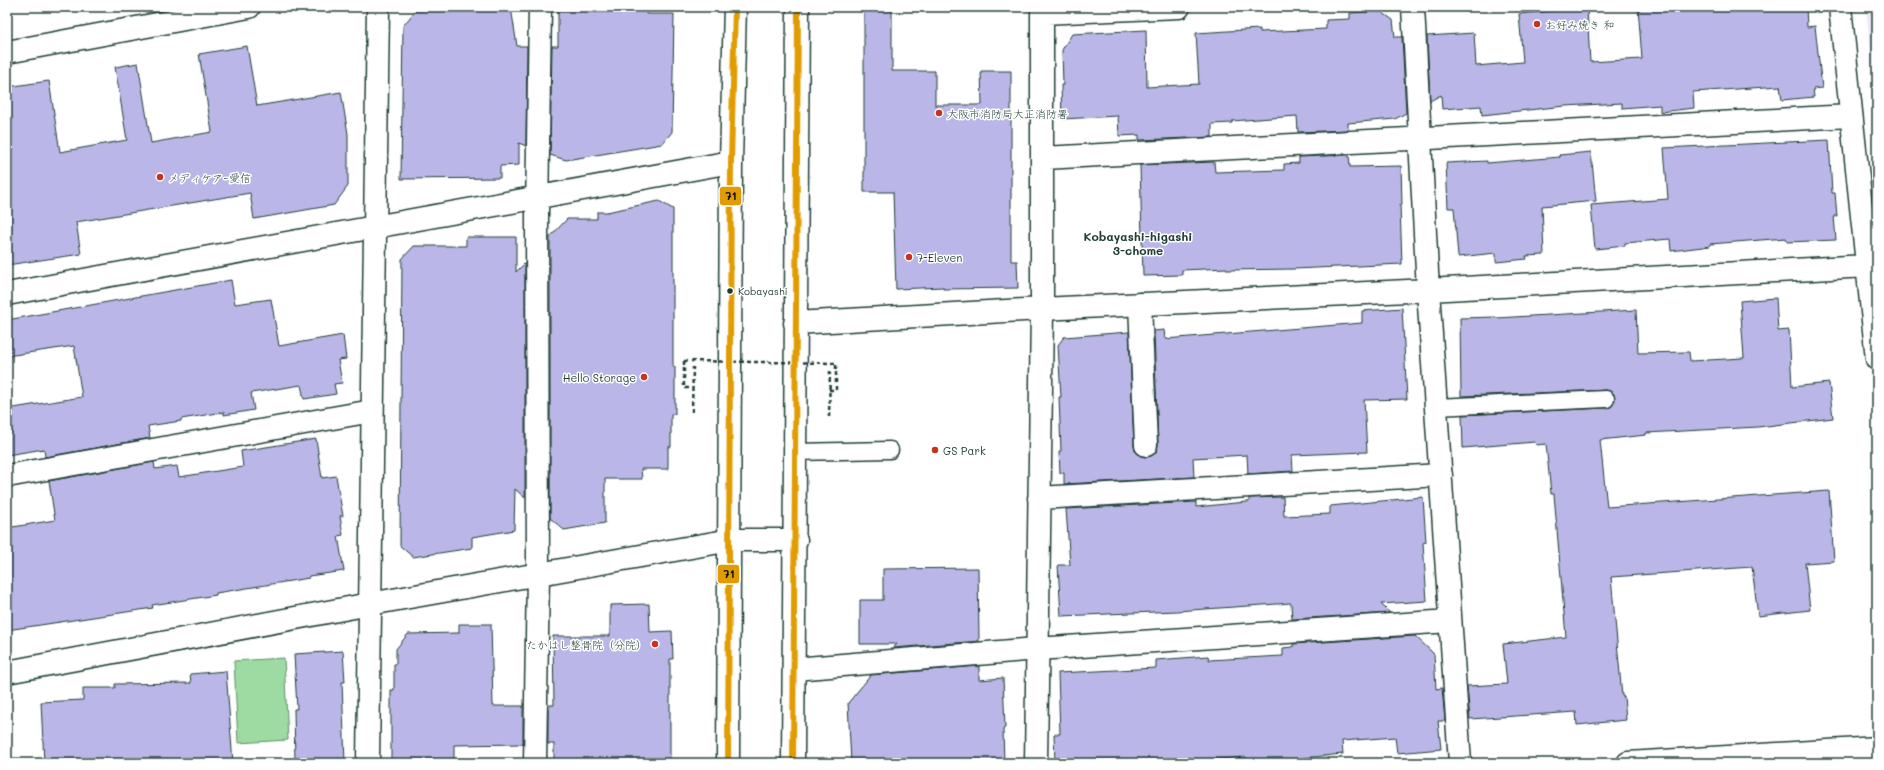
<svg xmlns="http://www.w3.org/2000/svg" width="1884" height="770" viewBox="0 0 1884 770" font-family="Mali,'Klee One',sans-serif">
  <rect width="100%" height="100%" fill="#fff"/>
  <filter id="ink" filterUnits="userSpaceOnUse"><feTurbulence type="fractalNoise" baseFrequency=".025" numOctaves="2"/><feDisplacementMap in="SourceGraphic" scale="8" xChannelSelector="R" yChannelSelector="G"/><feConvolveMatrix kernelMatrix="1 2 1 2 8 2 1 2 1" color-interpolation-filters="sRGB"/></filter>
  <g filter="url(#ink)">
    <path fill="#eae9f8" d="M1866 7H1877V115Z"/>
    <path fill="#9edba3" stroke="#5e8c6c" d="M284 658 288 740 238 743 234 661Z"/>
    <path fill="#bab7e8" stroke="#1f3d34" d="M439 7H511L517 46H527L526 146 519 143V165L500 166V178L401 179 403 26 415 11Z
      M558 7H646V14H674L672 132 662 144 566 160 550 155 552 46H558Z
      M864 7H892V71H935V105H982L981 71H1011V261H1017L1018 288 943 289V287L896 289 893 192H864Z
      M1638 7H1806L1807 27 1815 26 1822 88 1813 89 1814 97 1782 100 1780 86 1693 92 1694 108 1660 112V105L1622 108V103L1565 106 1482 115 1481 106 1442 109 1441 95 1430 101 1427 36 1474 33 1476 66 1523 62 1519 14 1587 8 1590 62 1642 59Z
      M1380 11 1393 20 1395 37H1402L1406 113 1395 119 1348 123V130L1298 132 1297 116 1232 121V123L1212 124V137L1139 140V135L1119 136 1118 116 1062 119 1061 85H1063L1062 50 1072 34 1146 30 1147 87 1199 84 1196 33 1260 29V32L1326 29V20L1350 19V13Z
      M247 46 257 106 341 92 348 134V186L334 205 254 219 250 193 76 222 81 254 7 265V87L49 81 60 152 127 140 115 67 138 63 151 143 212 132 199 54Z
      M1829 140 1832 193H1835L1837 216H1834L1836 240 1787 242 1786 238 1710 244V246L1671 251 1670 239 1625 243V246L1595 249 1591 205 1668 199 1664 148Z
      M1591 152 1596 201 1542 206 1544 255 1526 256 1527 259 1496 262V253L1458 257 1454 208H1448L1446 163 1487 161V163L1560 157 1559 155Z
      M1349 155 1350 167 1401 166 1402 205H1400L1402 264 1294 269 1227 270V268L1182 270V275L1143 276 1140 165 1214 162 1215 172 1284 170V164L1299 163V157Z
      M659 201 673 209V367H675V414H671V447H668V469H641L642 479H605V523L564 530 550 518V237L567 219H597V212H607Z
      M466 237H516V272L525 263V498L515 489 514 530 472 537V548L413 557 400 546 402 259 414 246H466Z
      M231 280 235 304 271 299 279 346 343 335 346 359 338 360 342 383 334 384 336 394 304 399 301 385 251 393 254 410 224 415V412L181 419V421L148 426 150 438 45 457 44 449 7 455V409L82 397 74 346 7 356V320Z
      M1776 298 1778 331 1789 330 1792 387 1829 383 1833 418 1758 427 1646 433V435L1600 440 1607 507 1829 491 1834 561 1805 563 1810 610 1758 616 1752 567 1611 577 1622 696H1624L1626 720 1577 725 1576 712 1470 719 1467 686 1507 684 1503 644 1566 637 1554 494H1551L1546 444 1536 445 1535 442 1463 448 1462 415 1606 408 1611 407 1615 399 1614 394 1606 390 1461 396 1460 318 1496 317V318L1636 310 1638 353 1689 352 1690 361 1744 358 1740 301Z
      M1402 308 1407 399 1364 400 1367 452 1292 455 1293 471 1248 474 1247 455 1193 458 1194 477 1064 484V473H1060L1059 451H1061L1059 397H1061L1058 345 1064 337 1129 332 1134 446 1135 451 1140 456 1147 457 1153 455 1157 451 1158 444 1154 331 1164 330 1165 339 1362 323V311Z
      M316 439 322 478 336 476 343 516H340L343 535 338 536 344 571 309 576V578L216 593V595L152 605 153 608 7 630V528L55 520 49 481 154 462 155 469 177 466 179 477 243 467 241 451Z
      M1283 497 1284 516 1330 514V506L1423 497 1426 542 1423 543 1427 601 1381 604 1390 613 1292 619 1291 603 1177 611 1061 616 1058 565H1070L1066 509 1196 502V507L1246 502H1249V498Z
      M978 568 979 641 893 648 897 644H860V600H883V569Z
      M649 604 650 632 672 631 673 659H670V763H554V744H548V705H554L553 636H610V605Z
      M459 624H491L493 706H523V744L454 745V761H391V690H394V664H396V649L408 634 459 633Z
      M1415 636 1434 654 1436 689 1442 688 1445 721H1438L1441 749 1397 753 1395 737 1342 741 1343 754 1303 758 1304 761 1282 763H1247L1246 757 1192 761V758L1103 763H1055L1054 734H1060L1058 673 1156 668V660L1208 656 1209 660 1283 656V648L1293 647V644Z
      M343 651 345 682H342L345 763H295L294 709H297L294 654Z
      M979 666V680L1003 678 1005 728 1003 729 1004 763H851L848 703 871 675Z
      M226 671 233 763H187V761L44 763 41 702 83 700V688H115V684L191 683 190 674Z"/>
    <g fill="none" stroke-linecap="round" stroke-linejoin="round">
      <g stroke="#1f3d34" stroke-width="19">
        <path id="lane" d="M1436 407 1606 399
          M795 452 890 450"/>
      </g>
      <g stroke="#1f3d34" stroke-width="25">
        <path id="street" d="M1042 13 1179 7
          M1043 158 1851 116
          M7 294 731 162
          M1140 304 1146 445
          M7 476 372 411
          M1039 498 1441 475
          M538 574 537 215 540 7
          M1036 763 1042 309V7
          M1628 763 1877 748"/>
      </g>
      <g stroke="#1f3d34" stroke-width="25">
        <path id="secondary" d="M1413 7 1428 290 1460 763
          M1840 7 1877 359
          M7 52 249 7
          M795 323 1042 309 1428 290 1867 266
          M794 669 1037 649 1450 621
          M7 672 370 604 731 540H796
          M368 763 378 7
          M535 763 538 574
          M728 763 731 162 735 7
          M793 763C794 511 795 259 798 7"/>
      </g>
      <path stroke="#1f3d34" stroke-width="2.5" stroke-dasharray="4 3" stroke-linecap="butt" d="M684 361V388H693
        M829 390H836V363
        M692 412 693 367
        M829 417 830 370"/>
      <use href="#lane" stroke="#fff" stroke-width="16"/>
      <use href="#street" stroke="#fff" stroke-width="22"/>
      <use href="#secondary" stroke="#fff" stroke-width="22"/>
      <path stroke="#1f3d34" stroke-width="2.5" stroke-dasharray="4 3" stroke-linecap="butt" d="M684 361 836 363"/>
      <g stroke="#fff" stroke-width="9">
        <path id="bus-1" d="M728 763 731 162 735 7
          M793 763 798 7"/>
      </g>
      <use href="#bus-1" stroke="#e19c05" stroke-width="6"/>
    </g>
  </g>
  <g fill="#c8321e" stroke="#fff" stroke-width="1.5">
    <circle cx="1537" cy="24" r="4"/>
    <circle cx="939" cy="113" r="4"/>
    <circle cx="160" cy="177" r="4"/>
    <circle cx="909" cy="257" r="4"/>
    <circle cx="644" cy="377" r="4"/>
    <circle cx="935" cy="450" r="4"/>
    <circle cx="655" cy="644" r="4"/>
  </g>
  <circle fill="#1f3d34" stroke="#fff" stroke-width="1.5" cx="730" cy="291" r="3.5"/>
  <g text-anchor="middle" dominant-baseline="central" stroke-width="3" stroke-linejoin="round" paint-order="stroke">
    <g font-size="10" fill="#1f3d34" stroke="#fff" text-anchor="start">
      <text x="738" y="291">Kobayashi</text>
    </g>
    <g font-size="11" fill="#1f3d34" stroke="#fff" text-anchor="start">
      <text x="1545" y="24">お好み焼き 和</text>
      <text x="947" y="113">大阪市消防局大正消防署</text>
      <text x="168" y="177">メディケア−愛信</text>
      <text x="917" y="257">7-Eleven</text>
      <text x="636" y="377" text-anchor="end">Hello Storage</text>
      <text x="943" y="450">GS Park</text>
      <text x="647" y="644" text-anchor="end">たかはし整骨院（分院）</text>
    </g>
    <g font-size="12" font-weight="bold" fill="#1f3d34" stroke="#fff">
      <text x="1138" y="236">Kobayashi-higashi<tspan x="1138" dy="14">3-chome</tspan></text>
    </g>
  </g>
  <g stroke="#fff" stroke-width="1.5">
    <rect x="719" y="186" width="23" height="20" rx="4" fill="#e19c05"/>
    <rect x="717" y="564" width="23" height="20" rx="4" fill="#e19c05"/>
  </g>
  <g font-size="11" text-anchor="middle" font-weight="bold" fill="#111">
    <text x="731" y="200">71</text>
    <text x="729" y="578">71</text>
  </g>
  <rect width="1884" height="770" fill="none" stroke="#fff" stroke-width="24"/>
  <rect x="12" y="12" width="1860" height="746" fill="none" stroke="#1f3d34" stroke-width="1.5" filter="url(#ink)"/>
</svg>
